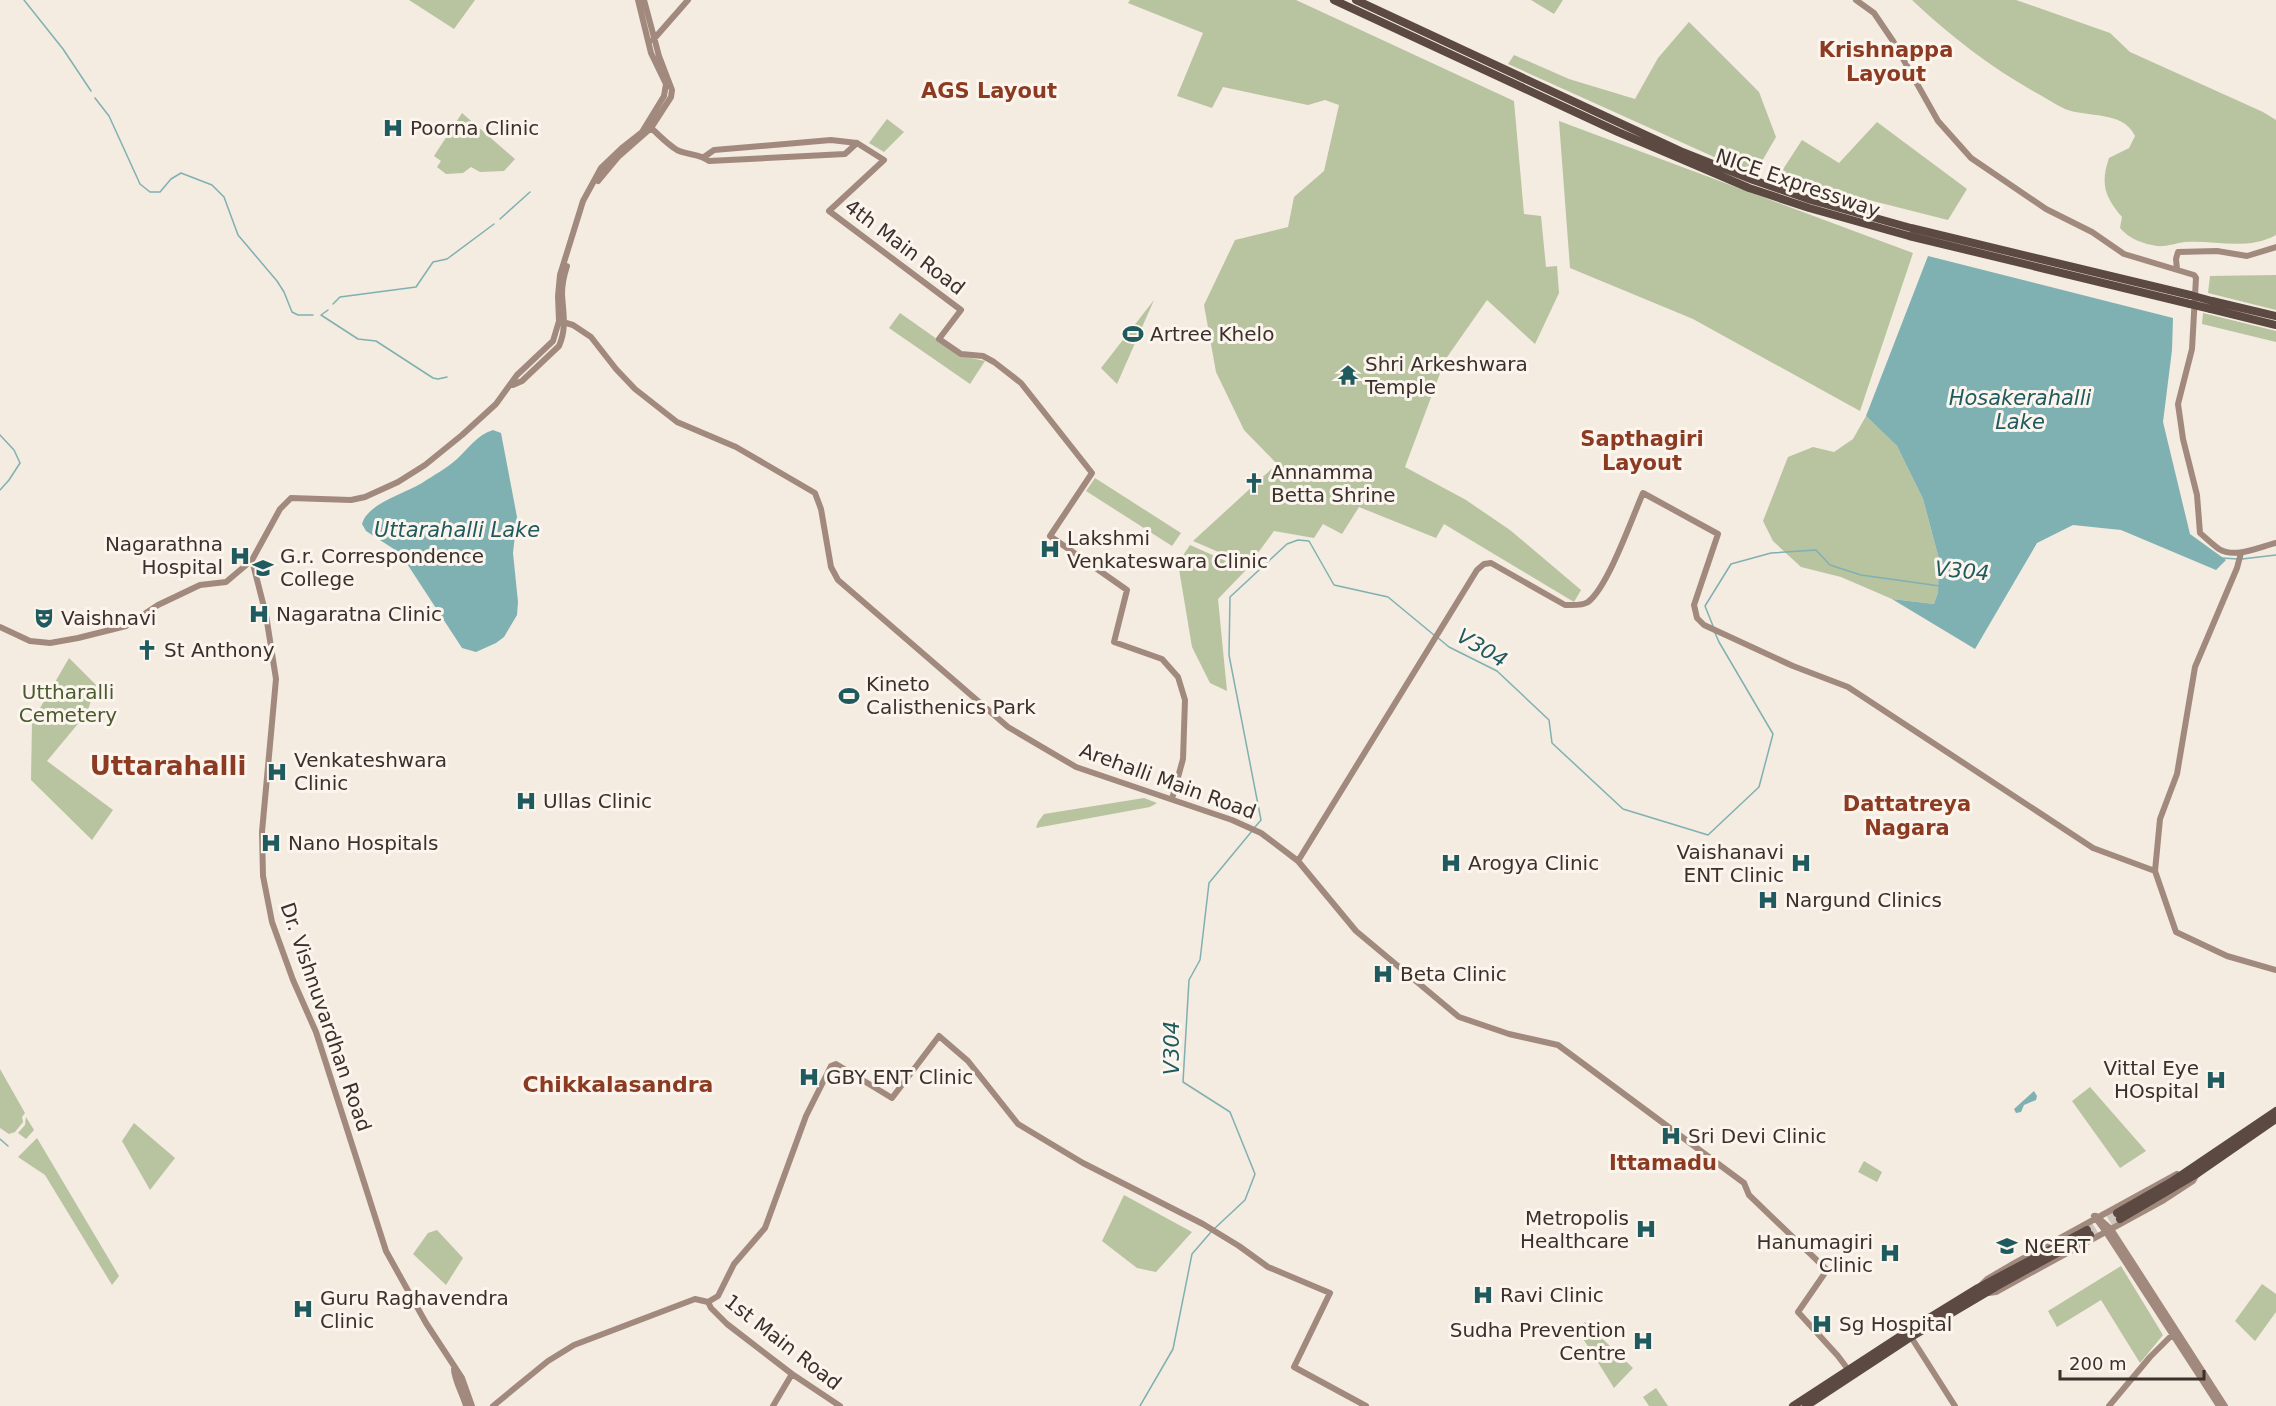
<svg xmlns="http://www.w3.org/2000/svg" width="2276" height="1406" viewBox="0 0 2276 1406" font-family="'DejaVu Sans',sans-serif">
  <rect width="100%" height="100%" fill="#f4ebe1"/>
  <path fill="#b8c4a0" d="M409 0H475L454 29Z
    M1130 0H1296L1514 101 1524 214 1541 216 1546 267 1557 266 1559 293 1535 344 1487 300 1445 360 1405 467 1466 500 1510 530 1581 590 1574 602 1444 524 1436 538 1359 507 1342 534 1323 524 1314 538 1274 531 1249 565 1193 541 1277 464 1244 430 1216 372 1204 305 1235 240 1288 227 1294 197 1324 171 1339 105 1325 100 1308 105 1223 87 1212 108 1177 96 1203 33 1128 3Z
    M1531 0H1563L1554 14Z
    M1912 0H2016L2110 33 2130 52 2263 112 2276 120V235C2247 251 2216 240 2185 242 2176 243 2166 247 2157 246 2144 244 2129 239 2120 228L2122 217C2105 197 2100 184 2109 158L2129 148 2135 136C2123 110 2087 118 2065 109 2054 104 2043 96 2033 91 1989 66 1949 35 1912 0Z
    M1689 22 1759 92 1776 137 1754 175 1508 64 1514 55 1569 79 1635 99 1658 58Z
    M462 113 515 159 504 171 480 172 471 167 463 173 446 174 437 167 441 161 434 156Z
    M887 119 904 132 884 152 869 143Z
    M1559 121 1913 253 1860 411 1693 319 1570 268Z
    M1877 122 1967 189 1948 220 1778 177 1802 140 1839 163Z
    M2276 275V310L2208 293 2210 276Z
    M1154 300 1117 384 1101 368Z
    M900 313 961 356 985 361 970 384 889 328Z
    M2203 313 2276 331V342L2202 324Z
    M1866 416 1897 446 1923 499 1939 559 1938 592 1934 604 1892 599 1841 577 1801 567 1773 541 1763 521 1788 457 1813 447 1834 452 1853 439Z
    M1095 478 1181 533 1172 546 1086 491Z
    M1190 545 1246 570 1218 599 1227 691 1210 683 1192 647 1178 563Z
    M69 658 96 685 87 713 47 761 113 810 92 840 31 780 32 722Z
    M1144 798 1157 803 1150 807 1036 828 1038 822 1044 814Z
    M0 1069 25 1113 22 1117 23 1122 15 1132 9 1134 0 1128Z
    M2090 1087 2146 1151 2120 1168 2072 1101Z
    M26 1117 34 1130 26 1139 18 1133 25 1125Z
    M134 1123 175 1158 150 1190 122 1141Z
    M37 1138 119 1276 112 1285 45 1175 18 1157Z
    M1864 1161 1882 1172 1877 1182 1858 1172Z
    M1124 1195 1192 1232 1156 1272 1137 1268 1102 1241Z
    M437 1230 463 1258 446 1285 413 1254 428 1233Z
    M2121 1266 2163 1335 2140 1363 2101 1300 2057 1327 2048 1311Z
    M2262 1284 2276 1294V1312L2255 1341 2235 1321Z
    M1585 1322 1633 1368 1614 1388 1577 1329Z
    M1656 1388 1668 1406H1649L1643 1397Z"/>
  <path fill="#7fb0b2" d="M1928 256 2173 318 2172 350 2163 422 2190 534 2226 560 2216 570 2121 530 2073 525 2037 543 1975 649 1892 599 1934 604 1938 592 1939 559 1923 499 1897 446 1866 416Z
    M493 430 501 433 517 517 513 553 518 602 517 615 504 637 496 643 476 652 462 648 400 553 366 531 362 524C368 503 404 494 422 483 434 475 447 468 457 459 469 448 477 435 493 430Z
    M2034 1091 2037 1096 2036 1100 2024 1105 2021 1112 2016 1113 2014 1109Z"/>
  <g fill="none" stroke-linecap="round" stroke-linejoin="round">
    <path stroke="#7fb0b2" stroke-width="1.5" d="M24 0 63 49 91 91
      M95 98 109 116 140 184 150 192H160L171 179 181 173 212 185 224 197 238 235 277 281 284 292 292 312 298 315H313
      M500 219 530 192
      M333 304 340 297 416 287 433 262 447 259 494 224
      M328 310 321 315 358 339 376 341 433 378 438 379 447 377
      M0 435 14 450 20 463 9 480 0 490
      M2221 558 2238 559
      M2242 559 2276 555
      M1713 626 1705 606 1731 564 1771 553 1816 550 1830 565 1861 575 1940 586
      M1437 637 1449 647 1497 671 1549 720 1552 743 1623 809 1708 835 1759 787 1773 734 1719 642 1715 633
      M1255 827 1261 820 1229 655 1230 597 1287 544 1298 540 1309 541 1334 585 1388 597 1434 635
      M0 1139 8 1146
      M1214 1229 1245 1200 1255 1174 1230 1112 1183 1082 1189 980 1200 960 1209 883 1252 831
      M1140 1406 1173 1349 1192 1254 1211 1232"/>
    <path stroke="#cfc6bd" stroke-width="8" stroke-dasharray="8 4" stroke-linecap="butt" d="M2087 1230 2117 1213
      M2090 1235 2120 1219"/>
    <path stroke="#a18a7d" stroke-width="6" d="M1856 0 1874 13 1893 41 1938 121 1971 158 2046 209 2092 232 2124 254 2194 275 2196 278 2192 349 2178 404 2183 439 2197 495 2200 533C2206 538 2212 544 2219 549 2235 559 2259 547 2276 543
      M653 40 688 0
      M650 127C658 134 667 144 677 150 687 155 701 154 709 161L845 154 857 143
      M704 157 714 150 831 140 857 143 884 160 829 211 961 310 939 339 961 354 983 356 994 362 1021 383 1092 473 1050 536 1127 590 1114 642 1162 659 1178 677 1185 700 1183 759 1172 799
      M598 181 618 157 651 128 671 97 672 90 659 56 644 0
      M2177 269 2176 259 2178 252 2217 251 2247 256 2276 247
      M559 321 573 325 591 337 616 369 635 389 677 422 736 447 815 493 821 509 831 567 838 580 1008 727 1076 767 1232 820 1261 833 1298 861 1356 931 1459 1017 1509 1034 1558 1045 1744 1183 1749 1195 1827 1270 1798 1312 1838 1356 1850 1372
      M513 385 522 381 559 346C567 328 563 313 562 294 562 285 564 275 567 266
      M2241 553 2237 568 2195 667 2177 774 2160 819 2155 871 2176 932 2227 956 2276 970
      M252 560 266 615 276 679 262 832 263 876 272 922 293 980 316 1032 386 1251 426 1323 462 1378 472 1406
      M0 627 30 641 50 643 78 638 126 626 158 605 200 585 226 582 252 560 280 509 291 498 351 500 365 497 398 482 425 465 462 435 496 404 517 375 553 341 559 321 558 296 560 275 583 201 601 168 623 147 642 132 664 96 666 84 651 53 638 0
      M1298 861 1477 570 1484 564 1491 563 1565 605C1572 605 1582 606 1588 602 1608 587 1632 518 1643 493L1718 534 1694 605 1697 618 1704 625 1793 666 1848 687 2093 848 2155 871
      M2094 1216 2106 1232 2219 1406
      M2096 1216 2111 1229 2225 1406
      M1982 1284 1987 1279 2011 1265 2177 1174
      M1989 1293 1996 1292 2164 1200 2193 1181 2197 1174
      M708 1302 718 1296 734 1264 765 1228 806 1116 831 1066 836 1064 892 1098 939 1036 968 1061 1018 1124 1083 1163 1203 1224 1239 1246 1268 1267 1330 1293 1294 1367 1366 1406
      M708 1302 711 1308 727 1324 792 1374 840 1406
      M1911 1337 1955 1406
      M454 1369C454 1380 463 1394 466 1406
      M493 1406 548 1361 574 1345 695 1299 708 1302
      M773 1406 792 1374
      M2109 1406 2150 1357 2174 1333"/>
    <path stroke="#5c4a42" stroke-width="8" d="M1334 0 1618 132 1749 188 1809 208 1909 236 2190 304
      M1356 0 1680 151 1753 180 1811 200 1911 228 2190 295
      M2212 301 2276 316
      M2211 309 2276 325
      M2117 1213 2171 1182 2276 1111
      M2120 1219 2198 1173 2276 1119
      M1793 1406 1908 1331 1978 1288 2087 1230
      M1806 1406 1911 1337 1999 1285 2090 1235"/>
    <path stroke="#5c4a42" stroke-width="8" d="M2190 295 2212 301
      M2190 304 2211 309"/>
  </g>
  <defs>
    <g id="hospital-bare" transform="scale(1.62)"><path d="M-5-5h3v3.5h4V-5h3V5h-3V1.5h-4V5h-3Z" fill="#1f5a5e" stroke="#fbf5ee" stroke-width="2.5" paint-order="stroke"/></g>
    <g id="stadium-bare" transform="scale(1.62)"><path d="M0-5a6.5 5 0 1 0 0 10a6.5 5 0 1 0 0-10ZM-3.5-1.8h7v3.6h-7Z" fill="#1f5a5e" stroke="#fbf5ee" stroke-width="2.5" paint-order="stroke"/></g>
    <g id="temple-bare" transform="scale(1.62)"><path d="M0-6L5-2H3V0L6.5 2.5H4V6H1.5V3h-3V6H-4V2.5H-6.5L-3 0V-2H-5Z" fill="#1f5a5e" stroke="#fbf5ee" stroke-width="2.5" paint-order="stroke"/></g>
    <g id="church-bare" transform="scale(1.62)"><path d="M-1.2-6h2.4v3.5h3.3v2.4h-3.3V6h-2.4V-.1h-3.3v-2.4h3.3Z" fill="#1f5a5e" stroke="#fbf5ee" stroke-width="2.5" paint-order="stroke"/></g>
    <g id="university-bare" transform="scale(1.62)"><path d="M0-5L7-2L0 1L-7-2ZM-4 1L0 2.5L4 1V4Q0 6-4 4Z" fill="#1f5a5e" stroke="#fbf5ee" stroke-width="2.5" paint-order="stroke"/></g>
    <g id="theatre-bare" transform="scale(1.62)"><path d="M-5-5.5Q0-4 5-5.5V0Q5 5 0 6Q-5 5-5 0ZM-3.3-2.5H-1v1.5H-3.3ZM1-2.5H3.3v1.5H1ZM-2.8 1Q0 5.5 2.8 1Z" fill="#1f5a5e" stroke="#fbf5ee" stroke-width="2.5" paint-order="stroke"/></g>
  </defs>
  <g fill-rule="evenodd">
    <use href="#hospital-bare" x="393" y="128"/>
    <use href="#stadium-bare" x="1133" y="334"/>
    <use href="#temple-bare" x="1348" y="375"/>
    <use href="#church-bare" x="1254" y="483"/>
    <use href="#hospital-bare" x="1050" y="549"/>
    <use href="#hospital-bare" x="240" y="556"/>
    <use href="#university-bare" x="263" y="568"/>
    <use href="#hospital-bare" x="259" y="614"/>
    <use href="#theatre-bare" x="44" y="618"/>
    <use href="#church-bare" x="147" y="650"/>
    <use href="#stadium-bare" x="849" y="696"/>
    <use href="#hospital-bare" x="277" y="772"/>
    <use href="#hospital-bare" x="526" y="801"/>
    <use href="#hospital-bare" x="271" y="843"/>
    <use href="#hospital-bare" x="1451" y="863"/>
    <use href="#hospital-bare" x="1801" y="863"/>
    <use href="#hospital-bare" x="1768" y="900"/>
    <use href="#hospital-bare" x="1383" y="974"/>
    <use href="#hospital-bare" x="809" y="1077"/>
    <use href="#hospital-bare" x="2216" y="1080"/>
    <use href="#hospital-bare" x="1671" y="1136"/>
    <use href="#hospital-bare" x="1646" y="1229"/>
    <use href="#university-bare" x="2007" y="1246"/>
    <use href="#hospital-bare" x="1890" y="1253"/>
    <use href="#hospital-bare" x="1483" y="1295"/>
    <use href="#hospital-bare" x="303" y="1309"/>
    <use href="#hospital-bare" x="1822" y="1324"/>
    <use href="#hospital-bare" x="1643" y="1341"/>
  </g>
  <g text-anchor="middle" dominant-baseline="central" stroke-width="6" stroke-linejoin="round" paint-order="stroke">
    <g font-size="20" fill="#3b302b" stroke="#fbf5ee" text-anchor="start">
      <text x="410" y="128">Poorna Clinic</text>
      <text x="1150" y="334">Artree Khelo</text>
      <text x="1365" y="364">Shri Arkeshwara<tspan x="1365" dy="23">Temple</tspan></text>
      <text x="1271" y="472">Annamma<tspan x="1271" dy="23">Betta Shrine</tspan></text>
      <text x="1067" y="538">Lakshmi<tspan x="1067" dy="23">Venkateswara Clinic</tspan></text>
      <text x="223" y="544" text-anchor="end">Nagarathna<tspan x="223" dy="23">Hospital</tspan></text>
      <text x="280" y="556">G.r. Correspondence<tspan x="280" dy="23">College</tspan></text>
      <text x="276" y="614">Nagaratna Clinic</text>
      <text x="61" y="618">Vaishnavi</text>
      <text x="164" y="650">St Anthony</text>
      <text x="866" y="684">Kineto<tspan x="866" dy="23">Calisthenics Park</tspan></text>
      <text x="294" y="760">Venkateshwara<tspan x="294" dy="23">Clinic</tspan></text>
      <text x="543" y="801">Ullas Clinic</text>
      <text x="288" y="843">Nano Hospitals</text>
      <text x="1784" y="852" text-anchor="end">Vaishanavi<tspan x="1784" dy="23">ENT Clinic</tspan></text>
      <text x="1468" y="863">Arogya Clinic</text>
      <text x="1785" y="900">Nargund Clinics</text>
      <text x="1400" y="974">Beta Clinic</text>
      <text x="2199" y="1068" text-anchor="end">Vittal Eye<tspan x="2199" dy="23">HOspital</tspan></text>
      <text x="826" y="1077">GBY ENT Clinic</text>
      <text x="1688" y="1136">Sri Devi Clinic</text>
      <text x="1629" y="1218" text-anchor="end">Metropolis<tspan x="1629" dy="23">Healthcare</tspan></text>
      <text x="1873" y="1242" text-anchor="end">Hanumagiri<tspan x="1873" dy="23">Clinic</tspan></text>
      <text x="2024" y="1246">NCERT</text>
      <text x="1500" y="1295">Ravi Clinic</text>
      <text x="320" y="1298">Guru Raghavendra<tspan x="320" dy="23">Clinic</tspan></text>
      <text x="1839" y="1324">Sg Hospital</text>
      <text x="1626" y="1330" text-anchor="end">Sudha Prevention<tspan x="1626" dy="23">Centre</tspan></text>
    </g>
    <g font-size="20" fill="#3b302b" stroke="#fbf5ee">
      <text transform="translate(1798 183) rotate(19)">NICE Expressway</text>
      <text transform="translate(905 247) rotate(37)">4th Main Road</text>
      <text transform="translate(1168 781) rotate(20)">Arehalli Main Road</text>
      <text transform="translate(326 1017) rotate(71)">Dr. Vishnuvardhan Road</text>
      <text transform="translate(783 1342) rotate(38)">1st Main Road</text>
    </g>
    <g font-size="20" fill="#4a5a2e" stroke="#fbf5ee">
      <text x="68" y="692">Uttharalli<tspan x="68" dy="23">Cemetery</tspan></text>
    </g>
    <g font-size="21" font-weight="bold" fill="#8c3b22" stroke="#fbf5ee">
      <text x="1886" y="50">Krishnappa<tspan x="1886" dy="24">Layout</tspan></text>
      <text x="989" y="91">AGS Layout</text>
      <text x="1642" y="439">Sapthagiri<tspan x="1642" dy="24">Layout</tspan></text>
      <text x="1907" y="804">Dattatreya<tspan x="1907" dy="24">Nagara</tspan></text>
      <text x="1663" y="1163">Ittamadu</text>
    </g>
    <g font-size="21" font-style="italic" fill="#1f5a5e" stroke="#fbf5ee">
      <text x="2020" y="398">Hosakerahalli<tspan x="2020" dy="24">Lake</tspan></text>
      <text x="457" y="530">Uttarahalli Lake</text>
      <text transform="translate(1962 571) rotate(5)">V304</text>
      <text transform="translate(1482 648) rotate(31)">V304</text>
      <text transform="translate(1172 1048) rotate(-90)">V304</text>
    </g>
    <g font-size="22" font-weight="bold" fill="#8c3b22" stroke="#fbf5ee">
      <text x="618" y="1084">Chikkalasandra</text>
    </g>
    <g font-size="26" font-weight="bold" fill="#8c3b22" stroke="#fbf5ee">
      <text x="168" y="766">Uttarahalli</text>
    </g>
  </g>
  <path d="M2060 1370v9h144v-9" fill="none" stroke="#3b302b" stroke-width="3"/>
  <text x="2069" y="1370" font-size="18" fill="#3b302b" stroke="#fbf5ee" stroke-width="4.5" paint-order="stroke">200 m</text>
</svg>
